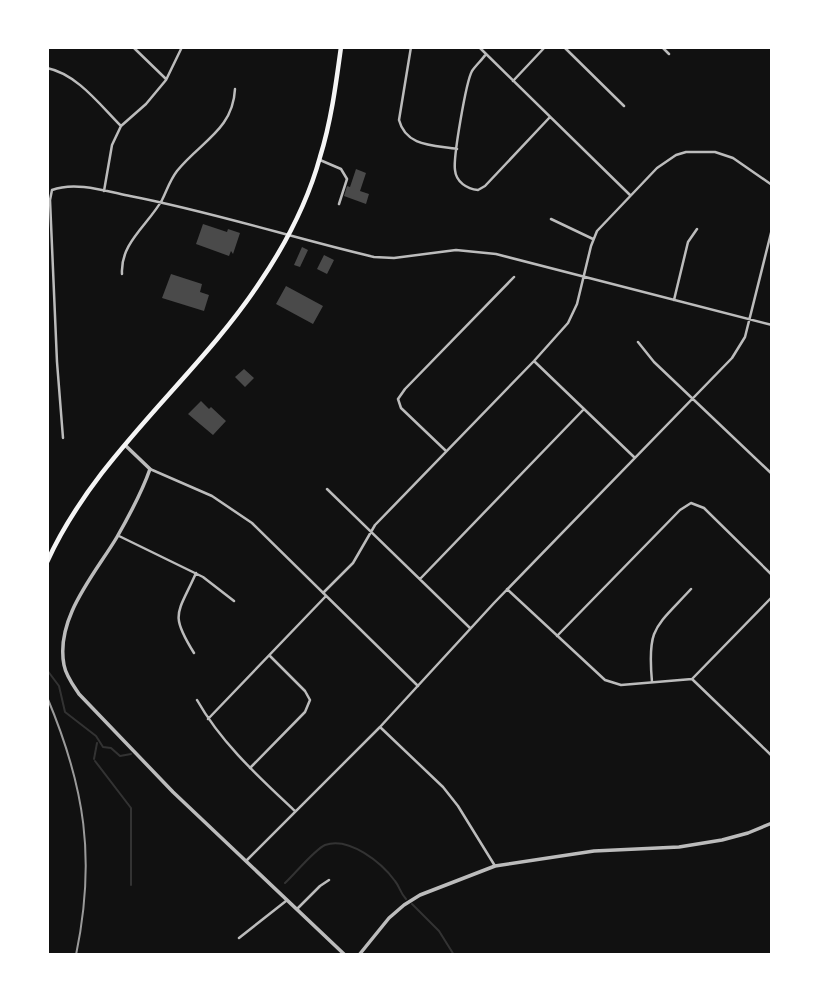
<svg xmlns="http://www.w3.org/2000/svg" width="819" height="1002" viewBox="0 0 819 1002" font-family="'Golos Text',sans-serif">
  <rect width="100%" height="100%" fill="#111"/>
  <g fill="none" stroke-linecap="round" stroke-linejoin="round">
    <path stroke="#333" stroke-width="2" d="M47 670 59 686 65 712 96 736 103 747 111 748 120 756 131 754
      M94 759 97 743
      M95 761 131 808V885
      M285 883C295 874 314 850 325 845 349 836 382 863 395 881 400 887 400 893 406 899
      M412 904 439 931 454 955"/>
  </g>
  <path fill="#4a4a4a" d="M356 169 366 173 360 191 369 194 366 204 344 196 347 186 350 187Z
    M203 224 227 232 228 229 240 233 233 254 231 251 229 256 196 244Z
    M302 247 308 250 300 267 294 265Z
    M324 255 334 260 327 274 317 269Z
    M171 274 202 284 200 292 209 295 204 311 162 298Z
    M286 286 323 306 313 324 276 304Z
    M244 369 254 378 245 387 235 377Z
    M201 401 209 409 211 407 226 421 213 435 188 414Z"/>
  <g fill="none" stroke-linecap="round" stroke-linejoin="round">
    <path stroke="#bcbcbc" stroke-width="2.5" d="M133 47 166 79
      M411 47 399 120C406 147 434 145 457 149
      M479 47 630 195
      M564 47 624 106
      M662 47 669 54
      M486 54C482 60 476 65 472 71 466 82 453 158 455 170 456 182 467 189 478 190L485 186 550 117
      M47 68C77 74 100 105 121 126
      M513 81 545 47
      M320 160 341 169 347 179 339 204
      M104 191 112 145 121 126 146 104 166 80 182 47
      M551 219 593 239
      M122 274C120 243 148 225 162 200 167 190 170 180 177 171 200 142 233 130 235 89
      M674 300 688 242 697 229
      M638 342 654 362 772 474
      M534 361 634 457
      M63 438 57 362 50 200 52 190C75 181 106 191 130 196 213 212 293 238 374 257L394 258 456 250 496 254 772 325
      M445 450 401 408 398 399 405 389 514 277
      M150 469 212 496 252 523 418 686
      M327 489 470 628
      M119 536 203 577 234 601
      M420 579 584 409
      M507 589 605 680 621 685 692 679 772 597
      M323 593 353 563 375 525 534 361 568 323 577 304 591 246 597 231 657 168 676 155 686 152H715L733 158 772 185
      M557 636 680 510 691 503 704 508 772 575
      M194 653C169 613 178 614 196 573
      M692 679 772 756
      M652 682C647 627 655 628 691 589
      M197 700C222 744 259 777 295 811
      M208 719 326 596
      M380 727 443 787 458 806 495 866
      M250 768 305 712 310 700 305 691 270 656
      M246 861 380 727 494 603 732 358 745 337 772 229
      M297 909 320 886 329 880
      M239 938 286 901"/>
    <path stroke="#bcbcbc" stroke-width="3.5" d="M126 446 150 469C142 492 129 516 117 537 95 574 55 618 64 665 66 676 73 685 79 694L173 792 345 955
      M359 955 389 918 404 905 420 895 495 866 594 851 679 847 722 840 748 833 772 823"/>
    <path stroke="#f5f5f5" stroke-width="4.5" d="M47 562C96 454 196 379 260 282 285 245 308 201 320 157 331 122 336 84 341 47"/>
    <path stroke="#9a9a9a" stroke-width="2" d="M47 697C85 787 96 859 76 955"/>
  </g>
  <rect width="819" height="1002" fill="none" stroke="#ffffff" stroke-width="98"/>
</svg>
